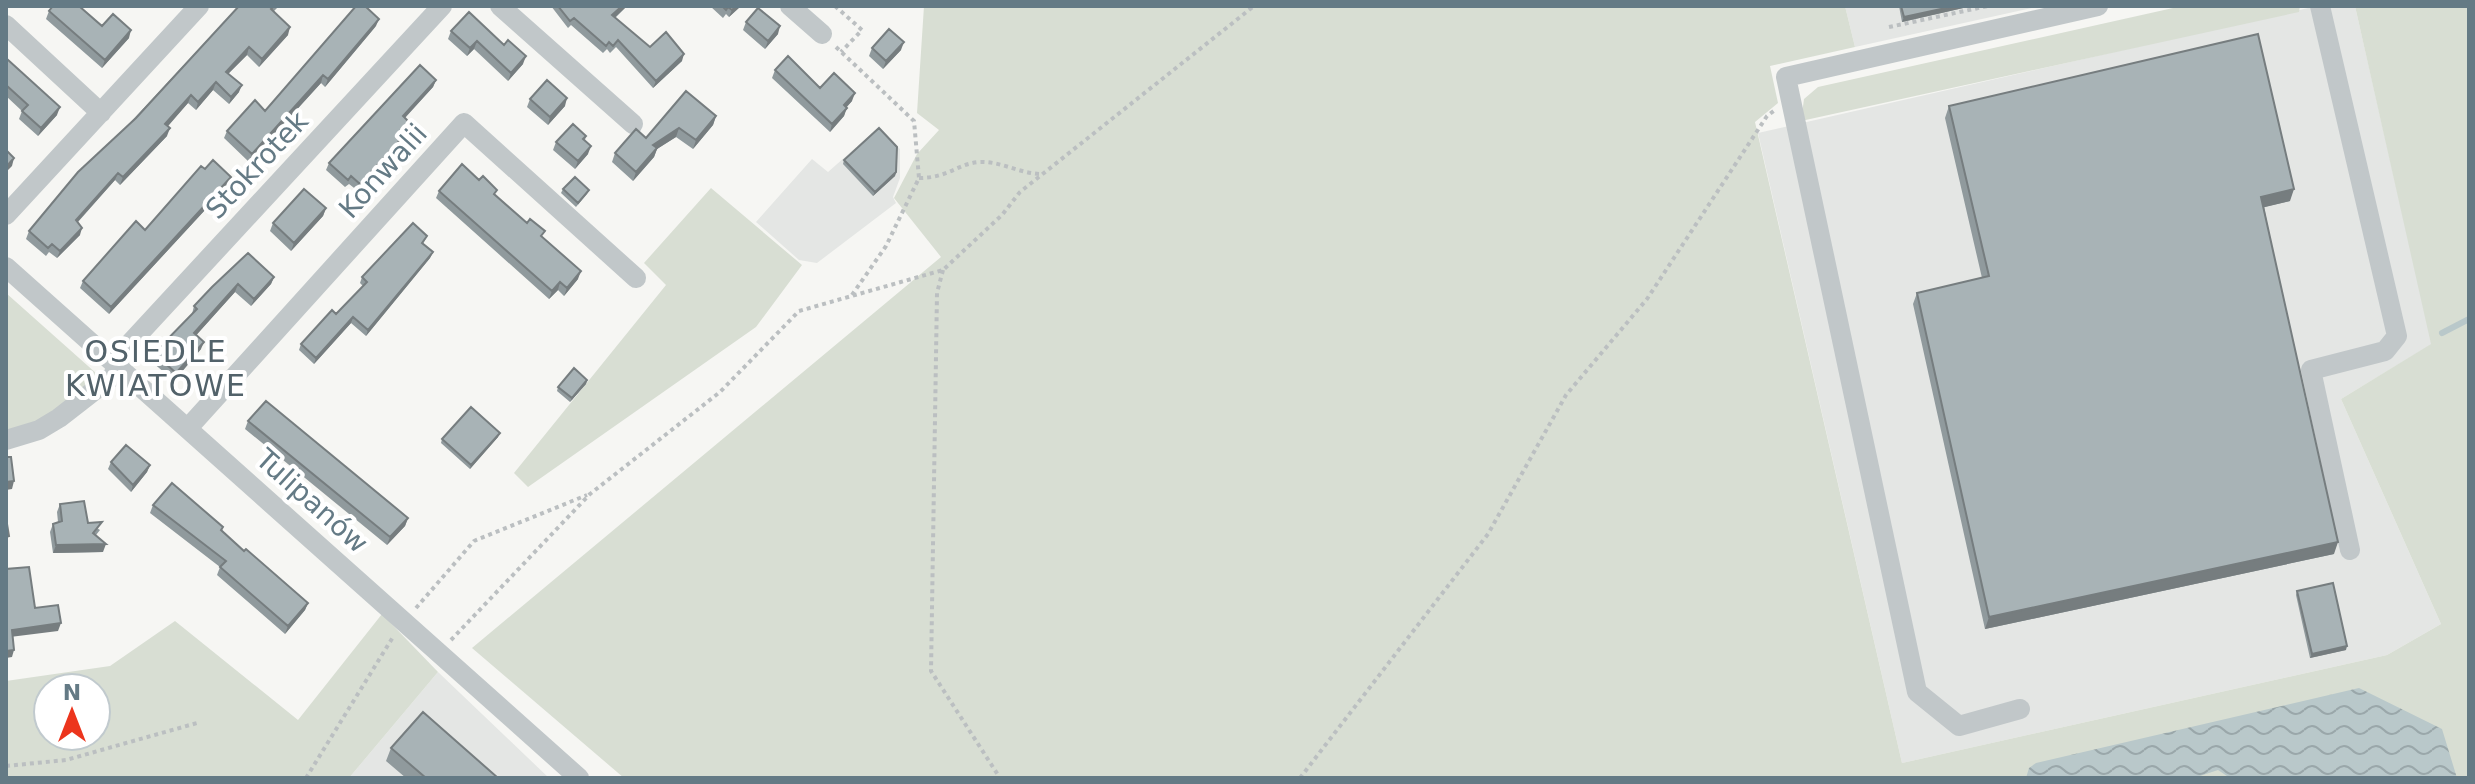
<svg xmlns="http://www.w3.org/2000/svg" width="2475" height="784" viewBox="0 0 2475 784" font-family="'DejaVu Sans',sans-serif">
  <defs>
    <pattern id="water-waves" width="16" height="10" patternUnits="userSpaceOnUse" patternTransform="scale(2)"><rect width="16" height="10" fill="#b9c8ca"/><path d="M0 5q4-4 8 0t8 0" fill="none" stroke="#9aa7aa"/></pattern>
  </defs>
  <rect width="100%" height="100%" fill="#f6f6f3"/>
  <path fill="#e4e6e4" d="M1845 6H2041L1855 47Z
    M2317 6H2355L2432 344 2341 399 2441 624 2387 655 1902 763 1758 133Z
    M878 128 900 149V178L893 197 896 203 817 263 799 260 756 222 812 159 828 172Z
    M438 672 549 778H349Z"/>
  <path fill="#d8ded3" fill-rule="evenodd" d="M924 6H1845L1855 47 1770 66 1778 103 1755 122 1902 763 2387 655 2441 624 2341 399 2431 344 2355 6H2469V778H624L472 648 941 257 894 198 917 154 939 130 917 113Z
    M2182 6H2300L2299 12 1801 121 1804 99 1818 87Z
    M711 188 802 265 756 327 528 487 514 473 666 285 644 263Z
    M6 293 97 374 59 418 6 440Z
    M382 614 438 672 349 778H6V681L110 666 175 621 298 720ZM48 688H96V736H48Z"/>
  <path fill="url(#water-waves)" d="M2359 688 2442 729 2457 778H2230L2218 770 2194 778H2026L2029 768 2036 763Z"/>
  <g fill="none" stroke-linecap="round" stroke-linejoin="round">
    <path stroke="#b9c8ca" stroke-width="6" d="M2442 333 2469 319"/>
    <path stroke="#bbbfc1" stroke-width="4" stroke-dasharray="4 4" stroke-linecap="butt" d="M835 6 862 30 841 52
      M1889 27 1988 6
      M836 47 914 121 919 178 886 246 852 295
      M919 178C948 178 957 164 979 162 1001 161 1018 173 1040 174
      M943 270 937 293 931 671 1000 778
      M416 608 474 541 587 495
      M451 640 590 494 720 392 799 311 943 270 1002 215 1020 192 1254 6
      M6 766 66 760 197 723
      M306 778 393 637
      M1300 778 1488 534 1566 395 1647 299 1767 116 1775 110"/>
    <path stroke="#c1c7c9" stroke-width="20" d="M500 6 633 124
      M790 6 822 34
      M2320 6 2397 336 2385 351 2311 370 2350 550
      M6 25 101 113
      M6 215 199 6
      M6 267 579 778
      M188 428 464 123 636 278
      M6 440 39 430 59 418 113 376 121 353 442 6
      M2020 709 1959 726 1917 692 1786 77 2098 6"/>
  </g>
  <path fill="#909a9d" d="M239 6H279L274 11 288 35 259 67 247 55 228 74 239 92 229 104 213 90 196 110 188 103 167 126V136L120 185 115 180 78 222 80 235 57 258 49 252 46 256 26 239 29 231Z
    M551 6H627L615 18 650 47 682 61 653 88 616 47 610 53 607 49 603 53 571 25 568 28Z
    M710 6H741L729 17 726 14 723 18Z
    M1899 6H1972L1902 22Z
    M49 11 102 26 129 38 102 68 46 19Z
    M469 12 523 64 508 81 474 49 467 56 448 39 451 31Z
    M746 22 778 34 765 49 743 30Z
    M376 26 325 87 321 83 249 162 224 138 227 131 265 111Z
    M872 48 901 50 883 69 869 56Z
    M6 59 57 115 38 136 19 119 22 111 6 96Z
    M775 70 820 88 852 101 846 108 844 116 830 132 772 78Z
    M436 80 433 87 405 118 411 133 358 191 349 184 345 187 326 170 329 163Z
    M530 99 565 106 548 125 527 107Z
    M1949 106 2290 201 2264 207 2334 554 1985 629 1913 304 1917 293 1982 278 1945 118Z
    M716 116 713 125 693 149 676 137 657 149 654 157 633 181 612 162 615 153 646 138Z
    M586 136 585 140 588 154 575 169 553 150 556 142Z
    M844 160 896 172 895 176 873 196 843 164Z
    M231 177 229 184 109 314 80 288 83 281 145 230Z
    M563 189 589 190 587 194 576 207 561 193Z
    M439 191 495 195 543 237 578 279 564 296 558 290 549 299 436 198Z
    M326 208 323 216 291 251 270 231 273 223Z
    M427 236 423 244 433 252 430 258 366 336 351 323 314 364 299 350 301 344 336 314 363 286 360 283 362 277Z
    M274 277 271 284 251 306 235 292 196 335 201 349 174 381 151 361 154 353 192 314 194 306 212 287Z
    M587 380 586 384 570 402 557 391 558 387Z
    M248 421 408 518 405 526 387 545 245 429Z
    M498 437 470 469 441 443 442 439Z
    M111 462 150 465 147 472 131 492 108 469Z
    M60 504 100 530 96 535 103 552 53 553 50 532 53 524 58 522 57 512Z
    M153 505 223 527 222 531 244 551 308 603 305 610 285 634 217 575 220 567 150 513Z
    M2297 591 2346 650 2310 658 2296 595Z
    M391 748 498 778H406L386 761Z"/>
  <path fill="#767d7f" d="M622 6H627L610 22 612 15Z
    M736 6H741L729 17 732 10Z
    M1955 6H1972L1902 22 1904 17Z
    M379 19 376 26 325 87 328 79Z
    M780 26 778 34 765 49 768 41Z
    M290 27 288 35 259 67 262 59Z
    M131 30 129 38 102 68 105 60Z
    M477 41 474 49 467 56 470 48Z
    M904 42 901 50 883 69 886 61Z
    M249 47 247 55 223 79 226 72Z
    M684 54 682 61 653 88 656 81Z
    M526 56 523 64 508 81 511 73Z
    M323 75 321 83 249 162 252 154Z
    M436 80 433 87 400 123 403 116Z
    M216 82 213 90 196 110 198 102Z
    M242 85 239 92 229 104 231 97Z
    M855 93 852 101 841 113 844 105Z
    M191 95 188 103 163 132 165 124Z
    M567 98 565 106 548 125 550 117Z
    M60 107 57 115 38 136 41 128Z
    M847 108 844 116 830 132 832 124Z
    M716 116 713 125 693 149 696 140Z
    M413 126 411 133 358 191 360 184Z
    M170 128 167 136 120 185 123 177Z
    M679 128 676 137 657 149 654 157 633 181 636 172 653 145Z
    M591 146 588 154 575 169 578 161Z
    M14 158 12 166 6 172V167Z
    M896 172 895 176 873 196 875 192Z
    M118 173 115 180 73 227 76 220Z
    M231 177 229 184 109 314 111 307Z
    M2294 189 2290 201 2257 209 2261 197Z
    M326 208 323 216 291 251 294 243Z
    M82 228 80 235 57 258 60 251Z
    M433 252 430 258 366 336 368 330Z
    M581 271 578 279 564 296 567 288Z
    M274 277 271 284 251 306 254 299Z
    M560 282 558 290 549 299 552 291Z
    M238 284 235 292 192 340 194 333Z
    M353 317 351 323 314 364 316 358Z
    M204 342 201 349 174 381 176 373Z
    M587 380 586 384 570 402 572 398Z
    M500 433 498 437 470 469 471 465Z
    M150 465 147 472 131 492 133 485Z
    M14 481 12 489 6 490V482Z
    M408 518 405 526 387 545 390 537Z
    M2338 542 2334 554 1985 629 1989 617Z
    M106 544 103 552 53 553 56 545Z
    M308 603 305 610 285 634 288 626Z
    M61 623 58 631 10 637 12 630Z
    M2347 646 2346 650 2310 658 2312 654Z
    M14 650 12 657 6 658V651Z"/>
  <path fill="#a8b3b6" stroke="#767d7f" stroke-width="2" d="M53 6H79L102 26 113 14 131 30 105 60 49 11Z
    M239 6H274L271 9 290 27 262 59 249 47 226 72 242 85 231 97 216 82 198 102 191 95 165 124 170 128 123 177 118 173 76 220 82 228 60 251 52 244 48 248 29 231 78 172 136 118Z
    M356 6H365L379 19 328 79 323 75 252 154 227 131 255 100 265 111Z
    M558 6H622L612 15 650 47 666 32 684 54 656 81 618 40 613 46 609 42 606 46 574 18 570 21Z
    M722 6H736L732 10 728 7 726 10Z
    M1901 6H1955L1904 17Z
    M758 8 780 26 768 41 746 22Z
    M469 12 504 45 508 40 526 56 511 73 477 41 470 48 451 31Z
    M889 29 904 42 886 61 872 48Z
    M2258 34 2294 189 2261 197 2338 542 1989 617 1917 293 1989 276 1949 106Z
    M788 56 820 88 834 73 855 93 844 105 847 108 832 124 775 70Z
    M6 59H7L60 107 41 128 22 111 28 105 6 85Z
    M420 65 436 80 403 116 413 126 360 184 351 176 348 180 329 163Z
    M547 80 567 98 550 117 530 99Z
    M686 91 716 116 696 140 679 128 653 145 657 148 636 172 615 153 636 129 646 138Z
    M573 124 586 136 583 139 591 146 578 161 556 142Z
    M879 128 897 147 896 172 875 192 844 160Z
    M6 150 14 158 6 167Z
    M213 160 231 177 111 307 83 281 136 221 145 230 201 166 205 169Z
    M462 164 479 180 483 176 497 190 494 194 527 223 530 219 545 231 541 236 581 271 567 288 560 282 552 291 439 191Z
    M575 177 589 190 578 203 563 189Z
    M304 189 326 208 294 243 273 223Z
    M413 223 427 236 422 243 433 252 368 330 353 317 316 358 301 344 332 310 336 314 367 282 362 277Z
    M248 253 274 277 254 299 238 284 194 333 204 342 176 373 154 353 197 309 194 306 212 287Z
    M574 368 587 380 572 398 558 387Z
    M266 401 408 518 390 537 248 421Z
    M471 407 500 433 471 465 442 439Z
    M126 445 150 465 133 485 111 462Z
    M6 457H11L14 481 6 482Z
    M172 483 223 527 221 530 244 551 246 549 308 603 288 626 220 567 226 561 153 505Z
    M84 501 88 523 102 522 93 533 106 544 56 545 53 524 62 521 60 504Z
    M6 518 9 536 6 537Z
    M29 567 35 608 58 605 61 623 12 630 14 650 6 651V569Z
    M2333 583 2347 646 2312 654 2297 591Z
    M423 712 498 778H426L391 748Z"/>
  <g text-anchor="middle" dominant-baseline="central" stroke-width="8" stroke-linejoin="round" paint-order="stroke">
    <g font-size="28" fill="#647a85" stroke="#fff">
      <text transform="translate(257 165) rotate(-47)">Stokrotek</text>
      <text transform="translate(383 171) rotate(-48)">Konwalii</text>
      <text transform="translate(312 501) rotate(42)">Tulipanów</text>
    </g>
    <g font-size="30" letter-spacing="2" fill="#52626a" stroke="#fff">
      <text x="156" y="351">OSIEDLE<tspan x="156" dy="34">KWIATOWE</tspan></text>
    </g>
  </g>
  <rect width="2475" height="784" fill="none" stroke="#647a85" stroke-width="16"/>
  <g transform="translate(72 712)"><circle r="38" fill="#ffffff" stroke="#c1cace" stroke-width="2"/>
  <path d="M0-6L14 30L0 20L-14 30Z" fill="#ec351d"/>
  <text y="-12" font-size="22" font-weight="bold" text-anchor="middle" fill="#647a85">N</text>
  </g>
</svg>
